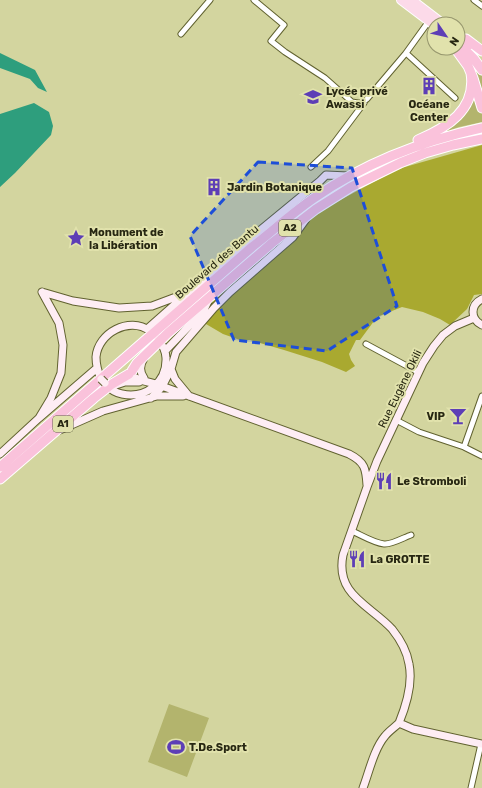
<svg xmlns="http://www.w3.org/2000/svg" width="482" height="788" viewBox="0 0 482 788" font-family="Rubik,sans-serif">
  <rect width="100%" height="100%" fill="#d3d59f"/>
  <path fill="#b3b46d" d="M468 57 475 65 482 76V103Z
    M474 89 482 111V122L459 127 436 135Z
    M169 704 209 718 187 777 148 762Z"/>
  <path fill="#a9a930" d="M482 145V294L474 295 467 309 450 325 440 319 423 312 402 307 377 317 360 340H356L349 354 351 360 355 366 346 372 322 362 284 350 250 340H240L223 334 194 317 304 223 331 205 396 170 405 167Z"/>
  <path fill="#2e9e7d" d="M0 53 35 70 47 92 38 88 30 79 0 68Z
    M34 103 49 112 53 126 51 135 15 173 0 187V114Z"/>
  <g fill="none" stroke-linecap="round" stroke-linejoin="round">
    <g stroke="#616230" stroke-width="7">
      <path id="street" d="M254 0 284 25 271 41 285 52 325 78 352 102 358 103H361L367 99 406 53 429 21
        M474 0 482 6
        M181 34 210 0
        M406 53 455 98
        M311 167 328 151 364 103
        M366 344 418 372
        M396 420 419 432 464 447 482 456
        M464 447 482 396
        M352 531C361 535 374 543 384 544 391 545 405 537 411 535
        M471 788 481 744"/>
    </g>
    <g stroke="#616230" stroke-width="9">
      <path id="secondary" d="M42 292 73 301 119 308 152 306 184 294
        M482 299C470 305 470 319 482 325
        M147 329 241 246 320 181 326 175 348 176
        M165 351 191 324 202 314 209 299
        M144 358C140 365 139 371 144 378
        M129 374C137 381 146 381 156 384L349 454C365 462 366 469 367 485
        M101 379C98 372 96 365 96 357 98 333 129 316 150 331
        M106 385C110 389 116 393 122 394 145 399 167 383 166 358 166 351 162 344 158 338
        M116 385 125 382H139
        M189 396 175 379 171 369 176 352 214 308 230 292 293 237 306 219
        M151 398 162 387 171 369
        M39 418 51 398 61 373 63 345 59 323 42 292
        M60 430 103 411 157 396H183
        M0 454 39 418 97 368
        M399 723C406 706 413 683 409 664 407 651 400 639 392 629 370 605 335 595 343 555L367 487 377 461 423 363 434 346 443 335 455 326 474 318
        M399 723 413 729 482 744
        M363 788C369 772 374 749 385 736 389 731 395 727 399 723"/>
    </g>
    <g stroke="#fff" stroke-width="10">
      <path id="primary" d="M401 0 434 25
        M412 0 442 23"/>
    </g>
    <g stroke="#fff" stroke-width="11">
      <path id="highway" d="M442 23 444 24
        M458 36 469 45
        M466 39 482 51
        M458 43 474 59 482 70
        M455 48 468 66 473 78 482 108
        M418 140C446 128 477 110 471 73
        M132 371 137 363 168 333 272 243 316 209 351 187 400 163 425 153 453 145 482 139
        M0 467 252 247C273 231 292 213 314 198 365 163 422 141 482 128
        M0 479 94 398 112 384 129 374"/>
    </g>
    <use href="#street" stroke="#fff" stroke-width="5"/>
    <use href="#secondary" stroke="#feedf4" stroke-width="7"/>
    <use href="#primary" stroke="#fcdae9" stroke-width="8"/>
    <use href="#highway" stroke="#fac2db" stroke-width="9"/>
    <g stroke="#616230" stroke-width="9" stroke-linecap="butt">
      <path id="secondary-bridge" d="M101 379 105 383"/>
    </g>
    <use href="#secondary-bridge" stroke="#feedf4" stroke-width="7"/>
  </g>
  <path fill="#1d4ed8" fill-opacity="0.2" stroke="#1d4ed8" stroke-width="3" stroke-dasharray="8 5" stroke-linejoin="round" d="M258 162 352 168 397 306 327 351 234 340 190 236Z"/>
  <defs>
    <g id="building-bare" transform="scale(1.38)"><path d="M-4-6H4V6H1V3H-1V6H-4ZM-2.5-4.3h1.7v1.8h-1.7ZM.8-4.3h1.7v1.8H.8ZM-2.5-1h1.7V.8h-1.7ZM.8-1h1.7V.8H.8Z" fill="#5d3eb6" stroke="#e1e2ac" stroke-width="2.5" paint-order="stroke"/></g>
    <g id="school-bare" transform="scale(1.38)"><path d="M0-5L7-2L0 1L-7-2ZM-4 1L0 2.5L4 1V4Q0 6-4 4Z" fill="#5d3eb6" stroke="#e1e2ac" stroke-width="2.5" paint-order="stroke"/></g>
    <g id="sight-bare" transform="scale(1.38)"><path d="M0-6L1.8-2.2L6-1.7L2.9 1.2L3.7 5.4L0 3.3L-3.7 5.4L-2.9 1.2L-6-1.7L-1.8-2.2Z" fill="#5d3eb6" stroke="#e1e2ac" stroke-width="2.5" paint-order="stroke"/></g>
    <g id="bar-bare" transform="scale(1.38)"><path d="M-6-5H6L.8 .8V4.5H3.5V6h-7V4.5H-.8V.8Z" fill="#5d3eb6" stroke="#e1e2ac" stroke-width="2.5" paint-order="stroke"/></g>
    <g id="restaurant-bare" transform="scale(1.38)"><path d="M-5-6h1v4h1v-4h1v4h1v-4h1v5L-1.5 .5V6h-2V.5L-5-1ZM5-6V6H3V1.5H1.5Q1.5-4 5-6Z" fill="#5d3eb6" stroke="#e1e2ac" stroke-width="2.5" paint-order="stroke"/></g>
    <g id="stadium-bare" transform="scale(1.38)"><path d="M0-5a6.5 5 0 1 0 0 10a6.5 5 0 1 0 0-10ZM-3.5-1.8h7v3.6h-7Z" fill="#5d3eb6" stroke="#e1e2ac" stroke-width="2.5" paint-order="stroke"/></g>
  </defs>
  <g fill-rule="evenodd">
    <use href="#building-bare" x="429" y="86"/>
    <use href="#school-bare" x="313" y="97"/>
    <use href="#building-bare" x="214" y="187"/>
    <use href="#sight-bare" x="76" y="238"/>
    <use href="#bar-bare" x="458" y="416"/>
    <use href="#restaurant-bare" x="384" y="481"/>
    <use href="#restaurant-bare" x="357" y="559"/>
    <use href="#stadium-bare" x="176" y="747"/>
  </g>
  <g text-anchor="middle" dominant-baseline="central" stroke-width="4" stroke-linejoin="round" paint-order="stroke">
    <g fill="#e1e2ac" stroke="#5f5f40" stroke-width="1">
      <rect x="279" y="220" width="22" height="16" rx="3"/>
      <rect x="53" y="416" width="20" height="16" rx="3"/>
    </g>
    <g font-size="10" font-weight="bold" fill="#272712">
      <text x="290" y="228">A2</text>
      <text x="63" y="424">A1</text>
    </g>
    <g font-size="11" font-weight="bold" fill="#272712" stroke="#e1e2ac" text-anchor="start">
      <text x="326" y="91">Lycée privé<tspan x="326" dy="13">Awassi</tspan></text>
      <text x="429" y="104" text-anchor="middle">Océane<tspan x="429" dy="13">Center</tspan></text>
      <text x="227" y="187">Jardin Botanique</text>
      <text x="89" y="232">Monument de<tspan x="89" dy="13">la Libération</tspan></text>
      <text x="445" y="416" text-anchor="end">VIP</text>
      <text x="397" y="481">Le Stromboli</text>
      <text x="370" y="559">La GROTTE</text>
      <text x="189" y="747">T.De.Sport</text>
    </g>
    <g font-size="11" fill="#272712" stroke="#e1e2ac">
      <text transform="translate(217 262) rotate(-41)">Boulevard des Bantu</text>
      <text transform="translate(400 389) rotate(-64)">Rue Eugène Okili</text>
    </g>
  </g>
  <g transform="translate(446 36) rotate(124)"><circle r="19" fill="#e1e2ac" stroke="#97976e"/>
  <path d="M0-3L7 15L0 10L-7 15Z" fill="#5d3eb6"/>
  <text y="-6" font-size="11" font-weight="bold" text-anchor="middle" fill="#272712">N</text>
  </g>
</svg>
